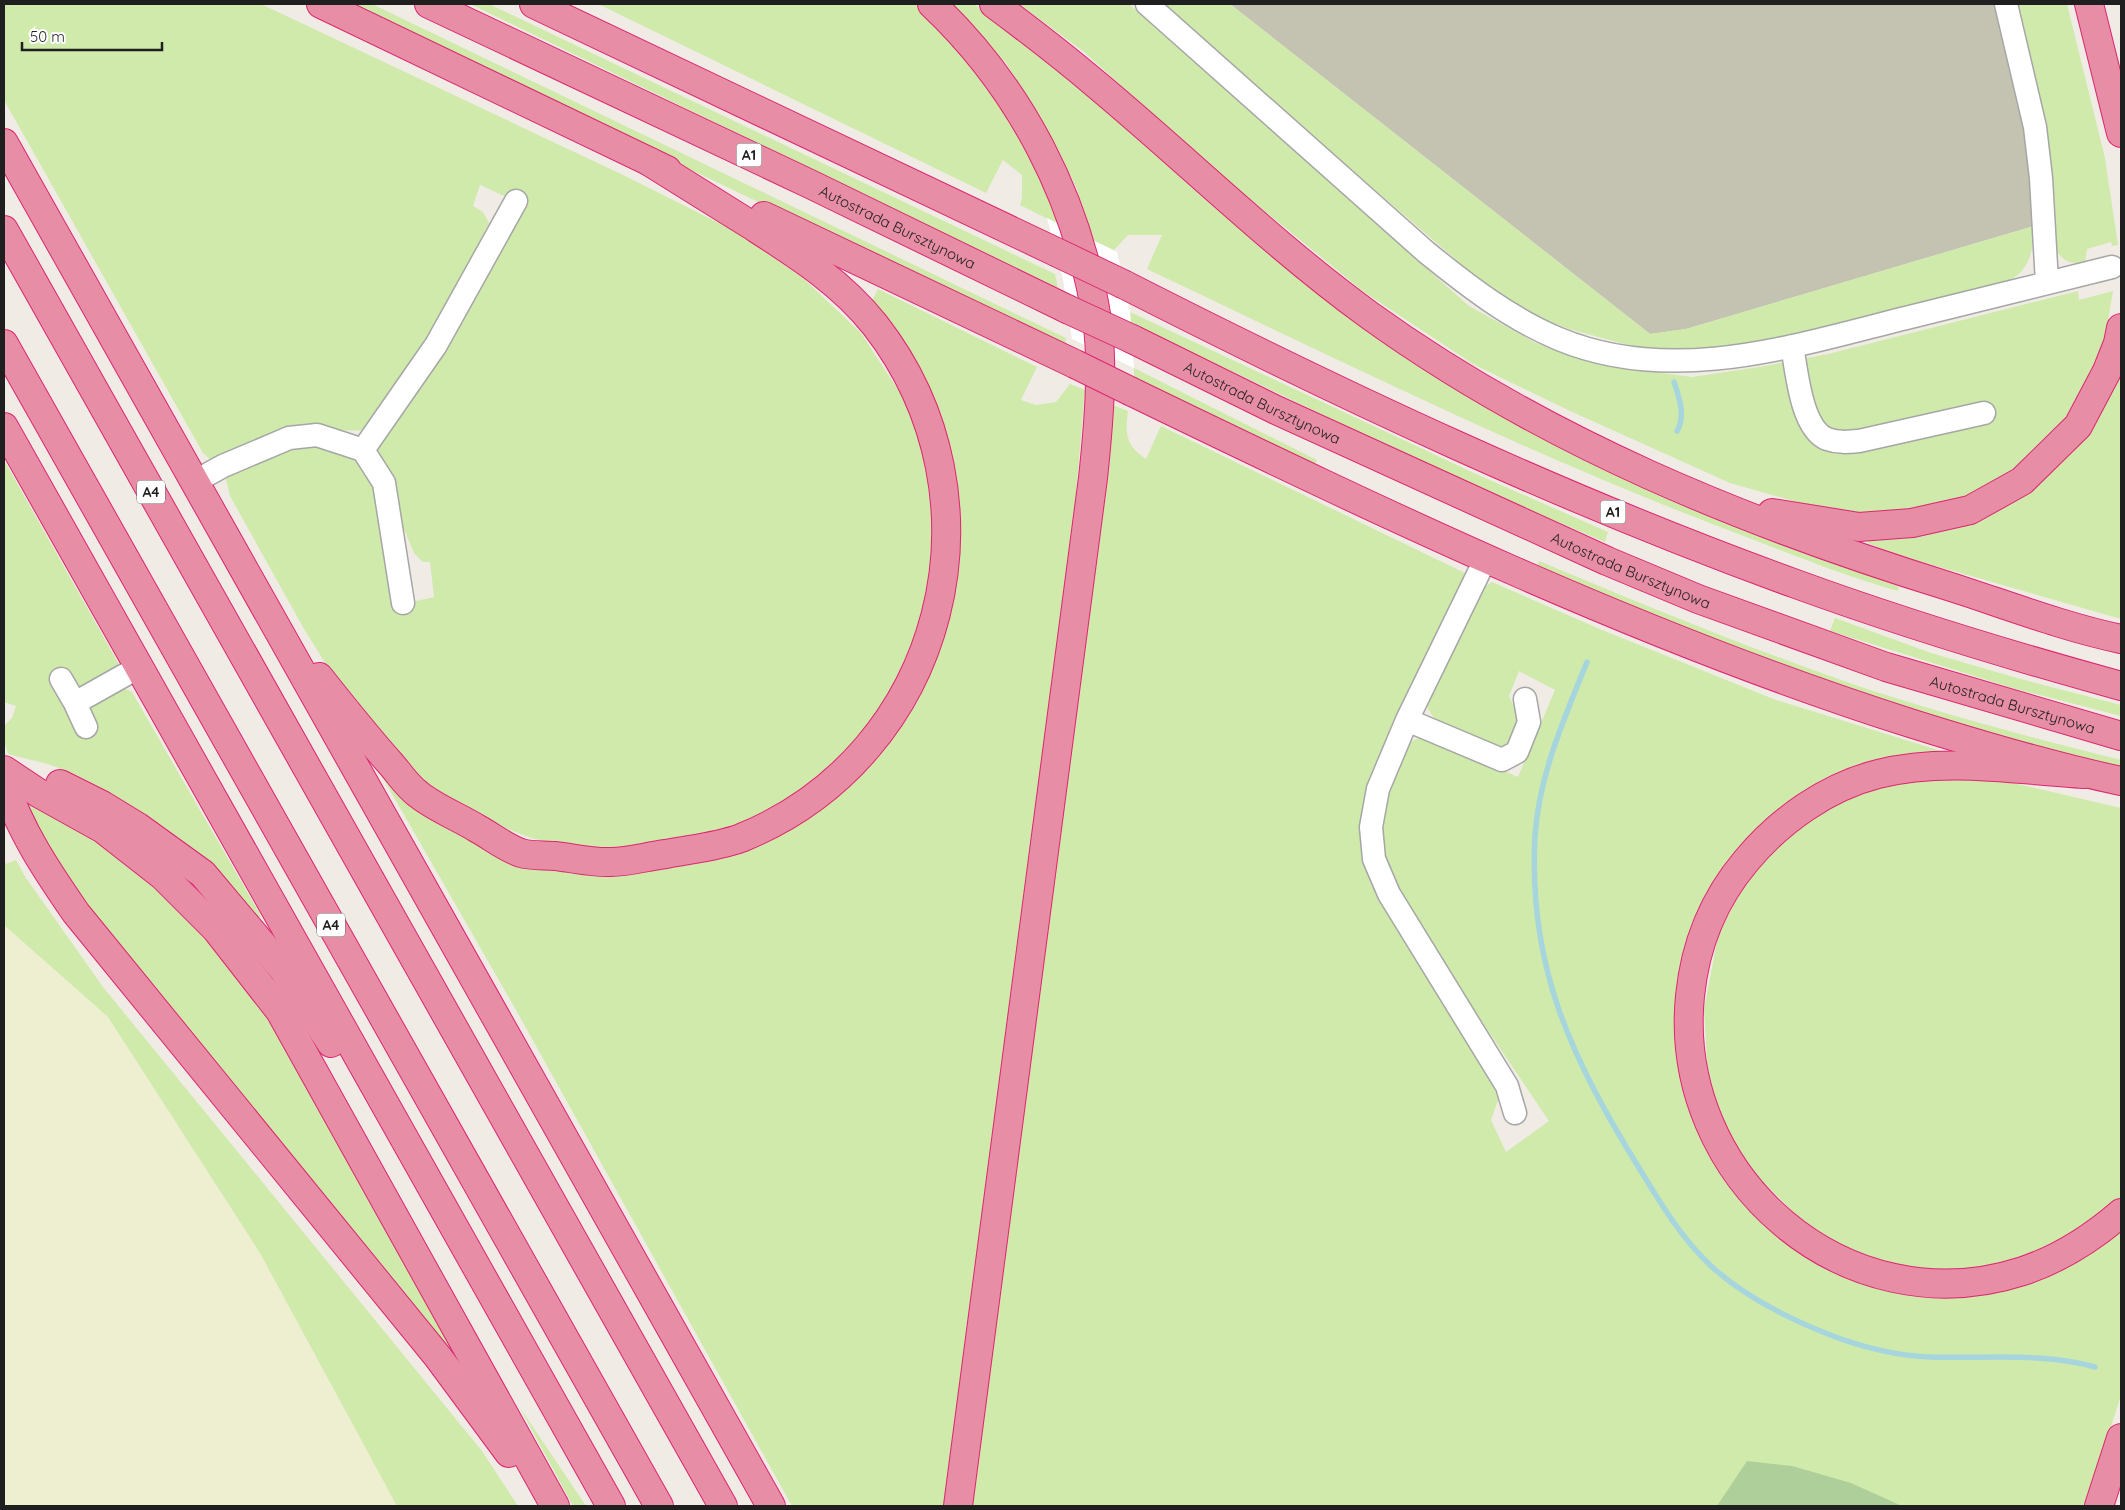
<svg xmlns="http://www.w3.org/2000/svg" width="2125" height="1510" viewBox="0 0 2125 1510" font-family="Quicksand,sans-serif">
  <rect width="100%" height="100%" fill="#f0ece5"/>
  <path fill="#c4c3b1" d="M1230 4H1997L2027 131 2034 226 1686 329 1650 334Z"/>
  <path fill="#eeeed1" d="M4 925 108 1017 260 1253 397 1506H4Z"/>
  <path fill="#cfeaab" d="M4 4H261L621 174 741 234 804 279 861 333 906 402 927 462 936 513 933 583 913 661 870 728 786 805 727 832 633 849 575 848 531 838 489 822 437 795 396 757 347 698 304 629 230 496 226 479 243 465 300 443 355 453 375 480 394 606 434 597 430 562H423L414 553 372 452 520 203 480 185 473 206 483 212 489 223C454 295 412 365 363 430 340 433 317 424 294 428 282 430 267 434 257 439 238 449 236 459 212 461L203 453 4 100Z
    M345 4H372L1066 338V347L898 269Z
    M470 4H489L1055 274 1058 288Z
    M598 4H915L943 28 1001 98 1040 166 1062 226 1020 205 1022 198V175L1003 160 986 193Z
    M950 4H974L1036 48 1216 209 1312 289 1396 346 1868 574 1899 587 1898 591C1837 574 1779 549 1720 527 1524 452 1336 359 1147 269L1162 235H1128L1114 250 1090 239 1077 189 1046 128 1006 63Z
    M1019 4H1129L1469 306 1536 343 1608 366 1692 377 1759 367 1828 354 2078 291 2079 300 2113 291 2105 338 2083 397 2058 437 2019 471 1970 499 1911 513 1863 515 1797 502 1730 483 1568 410 1473 364 1364 292 1219 174 1083 51Z
    M1164 4H1230L1650 334 1686 329 2034 226C2033 254 2030 273 2001 284L1761 343 1722 347 1657 349 1628 345 1569 329 1532 314 1496 294 1325 147Z
    M2017 4H2067L2105 158 2118 245 2112 246 2111 242 2087 249 2085 262C2071 265 2063 261 2056 250Z
    M878 289 1037 367 1021 400 1036 405 1056 402 1070 384 1085 390 1075 506 1034 835 944 1506H792L516 1010 380 773 429 812 500 850 729 853 792 826 853 779 908 714 938 652 956 585 961 516 952 455 934 402 903 345 871 303Z
    M1130 312 1476 474 1608 532 1605 542 1470 485 1131 323Z
    M2121 366V619L1908 558 1867 543 1870 536 1964 519Z
    M1134 368 1317 460 1314 467 1134 377Z
    M1110 404 1128 411C1125 434 1126 446 1146 459L1161 426 1467 574 1381 769 1371 871 1500 1095 1491 1120 1506 1152 1549 1121 1460 989 1386 865 1381 827 1387 794 1410 742 1423 736 1518 777 1555 690 1519 671 1509 696C1522 722 1527 735 1499 752L1435 720 1426 705 1477 592 1492 582 1602 630 1776 700 1951 754 1755 834 1679 1040 1690 1107 1733 1187 1917 1291 2121 1228V1395L2086 1506H971L1105 487Z
    M4 460 121 668 83 688 75 686 90 709 91 704 119 686 132 692 261 916 257 920C196 858 139 799 56 767 41 761 24 759 8 754L4 741V726L12 718 16 706 4 702Z
    M1539 561C1649 607 1758 652 1870 690 1953 717 2037 739 2121 760V772L2009 742 1783 668 1536 569Z
    M1835 618 1931 653 2017 678 2121 705V716L2016 689 1830 631Z
    M1930 776 2001 780 2121 808V1202L2039 1254 1988 1267 1941 1270 1893 1264 1834 1243 1796 1215 1754 1173 1726 1131 1708 1079 1704 1009 1718 936 1744 884 1784 838 1831 802 1880 785Z
    M24 797 111 849 153 882 244 979 280 1036 476 1389 80 901 46 846Z
    M4 857 6 864 16 860 26 878 103 987 482 1451 518 1506H397L260 1253 108 1017 4 925Z
    M519 1406 586 1506H573Z"/>
  <path fill="#aecf9a" d="M1747 1461 1792 1466 1851 1483 1902 1506H1717Z"/>
  <path fill="#fff" d="M1047 218 1117 252 1130 312 1134 368 1072 339 1063 279Z"/>
  <g fill="none" stroke-linecap="round" stroke-linejoin="round">
    <path stroke="#a6d5dd" stroke-width="5.5" d="M1674 382C1679 397 1686 416 1677 431
      M1587 662C1564 719 1539 775 1535 836 1528 965 1570 1055 1636 1163 1658 1199 1680 1237 1711 1266 1748 1300 1795 1322 1841 1339 1870 1349 1900 1356 1930 1357 1985 1359 2042 1352 2095 1367"/>
    <g stroke="#a6a6a6" stroke-width="25">
      <path id="minor" d="M1147 4 1426 252C1468 286 1509 318 1559 339 1672 386 1794 346 1906 318 1975 301 2043 284 2112 267
        M2006 4 2035 127 2041 178 2047 283
        M1792 346C1797 372 1801 428 1827 439 1838 443 1848 442 1859 441L1984 413
        M363 450 436 345 516 201
        M194 482 223 466 289 438 317 435 363 450 384 483 403 603
        M1485 560 1407 720 1378 789 1371 827 1374 859 1389 894 1507 1086 1515 1113
        M61 679 75 703 139 667
        M75 703 86 727
        M1407 720 1502 760 1517 752 1529 722 1525 699"/>
    </g>
    <g stroke="#db2671" stroke-width="30">
      <g id="highway">
        <path d="M321 4 667 170"/>
        <path id="s1" d="M429 4 810 184 1067 309"/>
        <path d="M534 4 1056 252"/>
        <path d="M932 4C1020 87 1078 199 1097 320 1104 366 1098 431 1093 478L958 1506"/>
        <path d="M994 4C1029 30 1064 57 1097 85 1188 161 1273 245 1369 315 1545 442 1745 523 1951 587 2007 605 2064 627 2121 639"/>
        <path d="M2089 4 2121 133"/>
        <path d="M4 143 771 1506"/>
        <path d="M764 216 1075 364"/>
        <path d="M4 230 723 1506"/>
        <path d="M1125 285C1343 396 1566 501 1796 584 1903 623 2012 656 2121 686"/>
        <path id="s2" d="M1132 339 1276 410 1607 561 1698 599 1886 667 2121 736"/>
        <path d="M4 344 659 1506"/>
        <path d="M1132 392C1386 515 1640 637 1910 723 1980 745 2050 766 2121 781"/>
        <path d="M4 427 611 1506"/>
        <path d="M1772 513 1859 527 1912 523 1970 510 2022 481 2078 426 2107 371 2118 343 2121 328"/>
        <path d="M319 677C342 706 365 735 390 763 399 773 407 786 418 794 435 808 459 817 478 829 491 836 506 848 521 853 531 856 544 855 555 856 573 858 593 863 611 862 629 862 648 856 666 854 691 849 717 847 741 838 946 755 1010 498 875 325 841 282 796 254 751 225 717 204 684 183 650 162"/>
        <path d="M4 770 40 794 103 829 163 876 216 929 280 1011 555 1506"/>
        <path d="M2084 774C2016 770 1945 757 1878 774 1827 787 1780 820 1746 861 1713 900 1695 946 1690 996 1672 1177 1846 1329 2023 1271 2059 1259 2092 1238 2121 1213"/>
        <path d="M4 782C20 831 47 871 76 913L438 1357 509 1453"/>
        <path d="M60 784 102 805 138 827 203 874 283 969 331 1043"/>
        <path d="M2099 1506 2121 1438"/>
      </g>
    </g>
    <use href="#minor" stroke="#fff" stroke-width="22"/>
    <use href="#highway" stroke="#e78da5" stroke-width="28"/>
    <g stroke="#db2671" stroke-width="30" stroke-linecap="butt">
      <path id="highway-bridge" d="M1056 252 1125 285
        M1067 309 1132 339
        M1075 364 1132 392"/>
    </g>
    <use href="#highway-bridge" stroke="#e78da5" stroke-width="28"/>
  </g>
  <g text-anchor="middle" dominant-baseline="central" stroke-width="4" stroke-linejoin="round" paint-order="stroke">
    <g fill="#fff" stroke="#626262" stroke-width="1">
      <rect x="736.5" y="143.5" width="25" height="23" rx="4"/>
      <rect x="137" y="480.5" width="28" height="23" rx="4"/>
      <rect x="1600.5" y="500.5" width="25" height="23" rx="4"/>
      <rect x="317" y="913.5" width="28" height="23" rx="4"/>
    </g>
    <g font-size="14" font-weight="bold" fill="#1f1f1f">
      <text x="749" y="155">A1</text>
      <text x="151" y="492">A4</text>
      <text x="1613" y="512">A1</text>
      <text x="331" y="925">A4</text>
    </g>
    <g font-size="15" fill="#1f1f1f" stroke="#fff">
      <text stroke="none"><textPath href="#s1" startOffset="519">Autostrada Bursztynowa</textPath></text>
      <text stroke="none"><textPath href="#s2" startOffset="145">Autostrada Bursztynowa</textPath></text>
      <text stroke="none"><textPath href="#s2" startOffset="550">Autostrada Bursztynowa</textPath></text>
      <text stroke="none"><textPath href="#s2" startOffset="955">Autostrada Bursztynowa</textPath></text>
    </g>
  </g>
  <rect width="2125" height="1510" fill="none" stroke="#1f1f1f" stroke-width="10"/>
  <path d="M22 42v8h140v-8" fill="none" stroke="#1f1f1f" stroke-width="2.5"/>
  <text x="30" y="42" font-size="15" fill="#1f1f1f" stroke="#ffffff" stroke-width="4" paint-order="stroke">50 m</text>
</svg>
